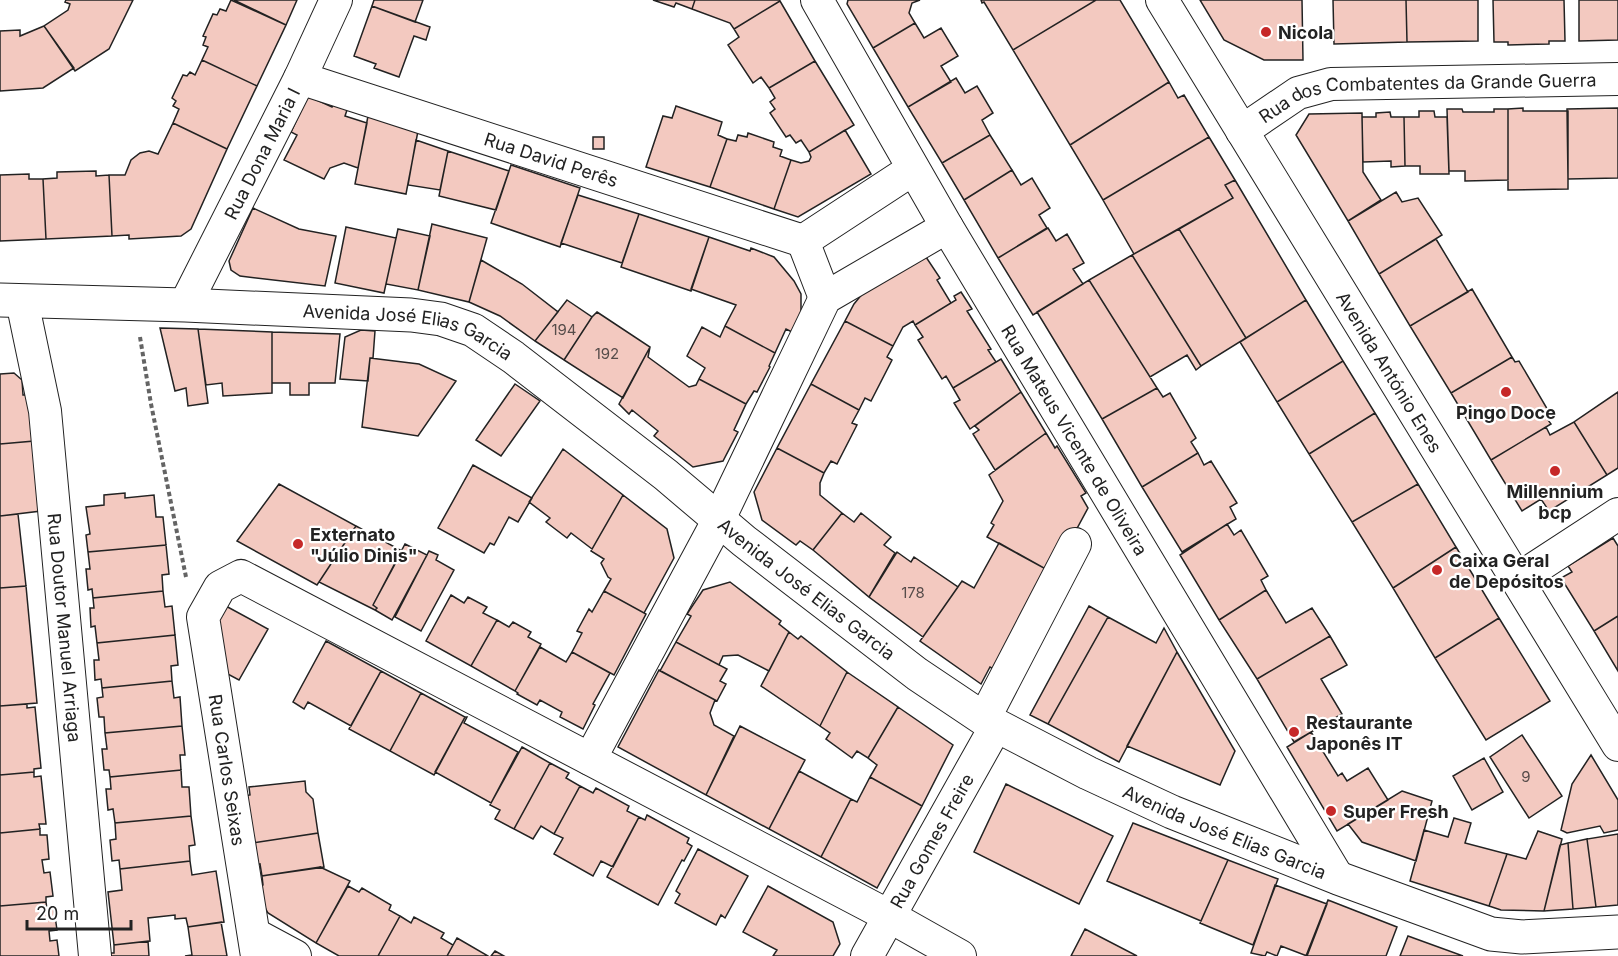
<svg xmlns="http://www.w3.org/2000/svg" width="1618" height="956" viewBox="0 0 1618 956" font-family="Inter,sans-serif">
  <rect width="100%" height="100%" fill="#fff"/>
  <path fill="#f3c9c0" stroke="#222" stroke-width="1.5" d="M66 0H133L109 49 75 71 44 26 68 10 70 4 65 2Z
    M231 0 286 25 257 86 202 60 208 47 203 45 206 37 203 36 213 14 217 15 220 9 226 11Z
    M234 0H297L286 25Z
    M374 0H423L415 22 372 6Z
    M653 0H695L692 9 676 3 674 7Z
    M695 0H779L780 1 734 29 730 23 692 9Z
    M848 0H920L912 3 909 13 915 23 873 48 847 4Z
    M981 0H1096L1013 50 984 2 982 3Z
    M1096 0H1120L1169 82 1070 145 1013 50Z
    M1200 0H1302L1303 60H1264L1224 40Z
    M1333 0H1406L1407 42 1334 44Z
    M1406 0H1478V41L1407 42Z
    M1493 0H1564L1565 41H1549V44L1508 45V42H1494Z
    M1579 0H1618V40L1579 41Z
    M780 1 815 61 769 88 761 77 753 83 728 45 739 37 734 29Z
    M372 6 430 27 426 40 414 36 399 77 374 68 376 64 354 56Z
    M915 23 924 38 941 28 958 56 941 66 951 82 908 107 873 48Z
    M44 26 74 68 43 88 0 91V31L20 30V36Z
    M202 60 257 86 227 149 173 123 179 109 173 106 176 101 172 98 183 75 187 76 190 72 195 75Z
    M815 61 854 125 809 152 801 140 796 143 790 135 786 137 770 113 775 109 770 102 775 98 769 88Z
    M956 78 965 93 977 86 993 113 982 120 990 135 942 163 908 107Z
    M1169 82 1178 98 1184 95 1209 137 1103 200 1070 145Z
    M308 96 332 107 334 103 347 110 345 116 367 123 358 168 344 163 330 168 324 179 284 160 297 135 291 132Z
    M676 106 722 122 718 135 727 139 710 187 646 167 663 116 672 118Z
    M1523 108V111H1568V189L1508 190V109Z
    M1618 108V178L1568 179 1567 109Z
    M1447 109H1462L1463 112H1494V109H1508V180L1465 181V171H1449Z
    M1419 111H1434L1435 117H1447L1449 174H1420V166H1405L1404 117H1419Z
    M1390 112 1391 117H1404L1405 166 1391 167V161L1363 162 1362 117H1376V113Z
    M1362 113 1363 172 1381 200 1348 221 1296 135 1309 114Z
    M368 116 418 131 406 194 355 184Z
    M173 123 227 149 191 229 181 236 129 239V235L112 236 109 175H125L131 160 140 153 149 151 158 154Z
    M845 130 871 174 798 217 774 209 791 160 801 163 809 161 811 157 809 152Z
    M748 133 774 142 773 147 782 150 780 156 791 160 774 209 710 187 727 139 736 141 738 135 747 137Z
    M990 135 1012 170 964 200 942 163Z
    M593 137H604V149H593Z
    M1209 137 1235 180 1225 185 1233 198 1134 254 1103 200Z
    M416 140 448 151 440 190 408 185Z
    M448 151 509 171 496 210 439 196Z
    M511 165 580 188 560 247 491 223Z
    M1012 170 1021 185 1032 178 1050 208 1039 215 1047 228 998 258 964 200Z
    M96 171V176L109 175 112 236 46 239 43 179 57 178V172Z
    M29 174V179H43L46 239 0 241V175Z
    M1235 180 1306 300 1246 338 1179 229 1233 198 1225 185Z
    M1396 192 1402 202 1418 198 1442 235 1379 274 1348 221Z
    M578 195 639 214 622 263 561 243Z
    M253 208 299 229 336 236 325 286 240 276 231 270 229 261Z
    M639 214 709 237 691 291 621 267Z
    M432 224 487 238 469 302 418 290Z
    M346 227 396 238 384 293 335 283Z
    M1048 228 1056 241 1067 234 1084 263 1073 269 1083 284 1033 315 998 258Z
    M398 229 430 236 418 290 386 284Z
    M1179 229 1246 338 1201 366 1132 255Z
    M709 237 750 251 751 248 774 257 794 281 801 294V312L792 332 786 329 775 353 725 326 736 305 691 289Z
    M1436 239 1468 292 1410 326 1379 274Z
    M924 254 940 278 937 280 951 303 915 325 913 321 903 327 893 346 845 321 854 304 863 293Z
    M1132 255 1201 366 1196 370 1187 355 1150 377 1089 280Z
    M481 260 522 284 558 312 535 341 500 316 469 302Z
    M1089 280 1157 388 1102 419 1037 312Z
    M1472 289 1512 357 1451 393 1410 326Z
    M961 292 972 309 967 311 991 349 988 350 996 362 953 388 946 376 942 379 918 340 923 337 915 325 956 300 954 296Z
    M567 300 592 317 564 360 535 341Z
    M1306 300 1343 361 1277 402 1240 342Z
    M597 312 650 347 623 398 564 360 592 317Z
    M845 321 893 346 887 357 892 360 871 401 865 398 859 410 811 384Z
    M725 326 775 353 769 366 770 367 757 392 754 391 746 404 699 379 705 368 687 356 702 327 720 337Z
    M160 328 198 329 208 403 188 406 186 388 175 391Z
    M198 329 272 332V393L223 396 222 383 206 385Z
    M361 330 375 331 373 358H370L368 381 340 379 345 337Z
    M272 332 340 334 335 383H309V395H290V383H272Z
    M650 347 648 357 689 387 696 385 699 379 746 404 734 430 738 432 723 461 693 467 654 436 658 431 632 410 629 414 619 404Z
    M1512 357 1515 362 1519 361 1552 417 1548 420 1551 424 1491 460 1451 393Z
    M370 358 419 364 456 381 418 436 362 427Z
    M1001 359 1021 392 970 429 954 403 960 400 953 388Z
    M1343 361 1375 413 1309 454 1277 402Z
    M14 373 22 380 23 395H30L34 441 0 444V374Z
    M515 384 540 401 501 456 476 440Z
    M811 384 859 410 852 423 857 425 837 464 831 461 824 473 777 448Z
    M1157 388 1163 397 1170 393 1196 438 1191 442 1198 453 1142 487 1102 419Z
    M1021 392 1046 433 995 470 973 434 979 430 975 426Z
    M1618 392V468L1607 475 1574 422Z
    M1375 413 1418 484 1352 522 1309 454Z
    M1574 422 1607 475 1549 511 1541 499 1522 511 1491 460 1546 427 1550 435Z
    M1046 433 1055 448 1057 446 1086 493 1081 496 1088 508 1053 573 987 537 994 525 991 523 1003 501 989 475Z
    M34 441 41 511 0 516V444Z
    M777 448 824 473 820 483V495L842 513 813 550 800 541 796 545 762 520 754 492Z
    M563 449 623 495 592 549 571 533 567 538 546 522 550 518 529 502Z
    M1198 453 1204 465 1211 461 1237 503 1230 507 1236 519 1182 552 1142 487Z
    M473 465 532 498 518 522 509 517 494 545 490 543 484 553 438 528Z
    M279 484 356 526 317 585 237 541Z
    M1418 484 1456 547 1393 588 1352 522Z
    M125 493V498L154 495 156 517H163L166 545 88 552 86 535 90 534 86 507 104 505V495Z
    M623 495 667 529 674 558 644 613 604 591 611 579 608 577 601 563 604 559 591 551Z
    M842 513 854 522 861 513 891 537 884 545 895 553 869 597 813 550Z
    M18 514 26 586 0 588V516Z
    M1227 524 1234 535 1241 530 1268 576 1261 580 1266 590 1219 620 1180 555Z
    M356 526 402 551 373 605 377 608 375 610 319 582Z
    M1613 538 1618 546V616L1594 631 1561 578 1572 572 1568 566Z
    M999 543 1053 573 999 672 990 667 981 684 920 641 962 581 974 588Z
    M405 544 427 555 392 620 375 610 377 608 373 605Z
    M166 545 169 574 162 575 163 591 93 598 92 589 88 590 86 569H90L88 552Z
    M1456 547 1499 618 1435 658 1393 588Z
    M429 551 438 555 436 560 454 570 421 631 395 617Z
    M897 552 911 562 914 557 958 587 923 637 869 597Z
    M730 582 781 621 779 624 789 632 769 671 738 655 723 656 719 665 676 642 691 616 687 614 703 590Z
    M26 586 37 703 0 706V588Z
    M1266 590 1286 623 1312 608 1330 636 1257 679 1219 620Z
    M163 591 165 607 172 606 175 635 97 643 95 626 91 627 90 608H94L93 598Z
    M604 591 646 614 614 675 572 652 582 633 577 631 589 609 592 612Z
    M451 595 464 603 468 597 487 607 483 613 497 620 471 666 426 641Z
    M224 605 268 629 239 680 222 671 214 623Z
    M1089 606 1108 617 1048 724 1030 715Z
    M1618 616V671L1594 631Z
    M1108 617 1156 643 1164 628 1177 652 1119 762 1048 724Z
    M1499 618 1550 701 1486 740 1435 658Z
    M497 620 509 627 513 622 531 632 528 637 541 644 515 691 471 666Z
    M789 632 798 639 801 636 847 672 820 726 761 686Z
    M175 635 178 665 171 666 172 681 102 688 101 679 95 680 94 660H99L97 643Z
    M1330 636 1347 665 1321 679 1342 714 1294 742 1257 679Z
    M326 641 381 671 351 726 308 702 304 709 293 702Z
    M676 642 727 669 720 681 726 684 717 701 660 671Z
    M540 647 566 662 572 652 610 673 593 704 595 705 583 729 560 717 562 712 540 700 537 705 517 694 518 693 515 691Z
    M1177 652 1235 751 1220 785 1127 746Z
    M659 670 715 700 710 713 714 725 734 736 706 795 618 747Z
    M381 671 421 693 390 751 349 729Z
    M847 672 898 707 868 758 857 751 852 758 826 739 830 733 820 726Z
    M172 681 174 698 180 697 182 726 105 733 104 717H99L97 698 103 697 102 688Z
    M421 693 465 717 434 775 390 751Z
    M27 704V708L35 707 41 768 34 769V772L0 775V706Z
    M898 707 953 745 922 806 870 777 877 765 868 758Z
    M465 717H467L464 723 518 752 491 803 435 772Z
    M182 726 185 755H180L181 770 110 777 109 770H104L102 749H107L105 733Z
    M740 726 805 760 769 829 706 795Z
    M1311 732 1338 776 1342 773 1347 781 1368 768 1388 800 1337 831 1287 747Z
    M1522 735 1562 796 1529 818 1490 757Z
    M522 747 550 763 514 829 495 819 500 810 490 805Z
    M1591 755 1618 800V830L1604 833 1600 826 1567 833 1561 830 1572 784Z
    M1484 758 1503 792 1472 810 1453 776Z
    M550 763 569 773 566 778 580 786 554 834 541 826 533 839 514 829Z
    M181 770 182 787H189L191 816 115 823 113 809 108 810 106 789H111L110 777Z
    M799 771 851 799 821 857 769 829Z
    M34 772V777L41 776 46 824H39L40 829 0 833V775Z
    M870 777 922 806 877 888 821 857 851 799 857 802Z
    M305 781 306 792 313 799 318 833 252 843 244 796 250 795 249 787Z
    M1006 784 1113 836 1079 904 974 852Z
    M580 786 593 793 596 788 629 806 627 811 639 817 613 867 601 861 593 876 554 854 563 838 554 834Z
    M1402 791 1432 801 1416 861 1362 842 1348 824Z
    M647 815 689 838 687 843 692 846 684 861 682 860 658 905 607 877 639 817 645 820Z
    M191 816 195 845 189 846 190 861 120 869 119 860 112 861 110 840 116 839 115 823Z
    M1454 818 1471 823 1465 843 1507 854 1489 906 1410 881 1424 830 1448 837Z
    M1133 823 1228 860 1201 921 1107 881Z
    M40 829V835H47L49 859 42 860 44 873 50 872 53 896 46 897V902L0 906V833Z
    M1538 831 1562 839 1544 911 1501 910 1489 906 1507 854 1526 859Z
    M318 833 324 867 262 876 260 864 255 865 252 843Z
    M1618 834V905L1596 907 1587 839Z
    M1587 839 1596 907 1573 909 1568 843Z
    M1568 843 1573 909 1544 911 1560 845Z
    M698 849 748 876 725 918 721 915 716 925 675 903 680 894 676 891Z
    M1228 860 1278 879 1253 945 1200 923Z
    M190 861 192 875 216 871 224 922 188 927 186 918 175 919V915L148 918 150 941 114 945 108 892 122 890 120 869Z
    M320 867 350 881 316 943 268 913 263 904 259 886 263 885 262 876Z
    M1275 885 1327 904 1307 956 1281 946 1277 956 1267 952 1265 956 1251 953Z
    M348 886 359 892 362 888 391 905 389 910 400 916 378 956H339L316 943Z
    M768 886 833 922 840 944 833 956H773L777 950 743 932Z
    M1328 900 1397 927 1386 956H1306Z
    M46 902 47 909H54L57 930 49 931 50 941 57 940 59 956H0V906Z
    M400 916 411 923 414 917 444 933 441 938 453 945 447 956H378Z
    M221 922 227 956H185L192 955 188 927Z
    M1085 929 1137 956H1071Z
    M1408 936 1463 956H1400Z
    M457 938 488 956H447Z
    M148 941 149 956H110V953H114V945Z
    M495 951 504 956H491Z"/>
  <g fill="none" stroke-linecap="round" stroke-linejoin="round">
    <g stroke="#222" stroke-width="34">
      <g id="street">
        <path id="s1" d="M817 0 947 227 1338 878"/>
        <path id="s2" d="M1162 0 1618 745"/>
        <path id="s3" d="M300 78 803 241"/>
        <path id="s4" d="M1242 131 1298 93 1331 84 1618 79"/>
        <path d="M803 241 913 169"/>
        <path d="M803 241 825 298"/>
        <path id="s5" d="M22 301 45 411 95 956"/>
        <path id="s6" d="M185 305 300 78 336 0"/>
        <path d="M1517 580 1618 514"/>
        <path d="M984 719 1075 544"/>
        <path d="M590 759 719 519 825 298 947 227"/>
        <path d="M254 934 295 956"/>
        <path d="M257 956 203 617 220 587 241 576 889 916 960 956"/>
        <path id="s7" d="M867 956 996 726"/>
      </g>
    </g>
    <g stroke="#222" stroke-width="35">
      <g id="secondary">
        <path id="s8" d="M0 300 185 305 411 315 441 319 473 330 513 357 666 475 744 541 917 674 984 719 1088 773 1172 812 1338 878 1491 934 1522 937 1618 932"/>
      </g>
    </g>
    <path stroke="#646464" stroke-width="4" stroke-dasharray="4.5 3" stroke-linecap="butt" d="M140 337 151 404 186 577"/>
    <use href="#street" stroke="#fff" stroke-width="32"/>
    <use href="#secondary" stroke="#fff" stroke-width="33"/>
  </g>
  <g fill="#c62828" stroke="#fff" stroke-width="2">
    <circle cx="1266" cy="32" r="6"/>
    <circle cx="1506" cy="392" r="6"/>
    <circle cx="1555" cy="471" r="6"/>
    <circle cx="298" cy="544" r="6"/>
    <circle cx="1437" cy="570" r="6"/>
    <circle cx="1294" cy="732" r="6"/>
    <circle cx="1331" cy="811" r="6"/>
  </g>
  <g text-anchor="middle" dominant-baseline="central" stroke-width="4.5" stroke-linejoin="round" paint-order="stroke">
    <g font-size="15" fill="#564c4a">
      <text x="564" y="329">194</text>
      <text x="607" y="353">192</text>
      <text x="913" y="592">178</text>
      <text x="1526" y="776">9</text>
    </g>
    <g font-size="18" font-weight="bold" fill="#222" stroke="#fff" text-anchor="start">
      <text x="1278" y="32">Nicola</text>
      <text x="1506" y="412" text-anchor="middle">Pingo Doce</text>
      <text x="1555" y="491" text-anchor="middle">Millennium<tspan x="1555" dy="21">bcp</tspan></text>
      <text x="310" y="534">Externato<tspan x="310" dy="21">"Júlio Dinis"</tspan></text>
      <text x="1449" y="560">Caixa Geral<tspan x="1449" dy="21">de Depósitos</tspan></text>
      <text x="1306" y="722">Restaurante<tspan x="1306" dy="21">Japonês IT</tspan></text>
      <text x="1343" y="811">Super Fresh</text>
    </g>
    <g font-size="18" fill="#222" stroke="#fff">
      <text stroke="none"><textPath href="#s4" startOffset="195">Rua dos Combatentes da Grande Guerra</textPath></text>
      <text stroke="none"><textPath href="#s6" startOffset="170">Rua Dona Maria I</textPath></text>
      <text stroke="none"><textPath href="#s3" startOffset="264">Rua David Perês</textPath></text>
      <text stroke="none"><textPath href="#s8" startOffset="412">Avenida José Elias Garcia</textPath></text>
      <text stroke="none"><textPath href="#s2" startOffset="436">Avenida António Enes</textPath></text>
      <text stroke="none"><textPath href="#s1" startOffset="510">Rua Mateus Vicente de Oliveira</textPath></text>
      <text stroke="none"><textPath href="#s8" startOffset="898">Avenida José Elias Garcia</textPath></text>
      <text stroke="none"><textPath href="#s5" startOffset="330">Rua Doutor Manuel Arriaga</textPath></text>
      <text transform="translate(227 770) rotate(81)">Rua Carlos Seixas</text>
      <text stroke="none"><textPath href="#s8" startOffset="1384">Avenida José Elias Garcia</textPath></text>
      <text stroke="none"><textPath href="#s7" startOffset="132">Rua Gomes Freire</textPath></text>
    </g>
  </g>
  <path d="M27 920v9h104v-9" fill="none" stroke="#222222" stroke-width="3"/>
  <text x="36" y="920" font-size="18" fill="#222222" stroke="#ffffff" stroke-width="4.5" paint-order="stroke">20 m</text>
</svg>
